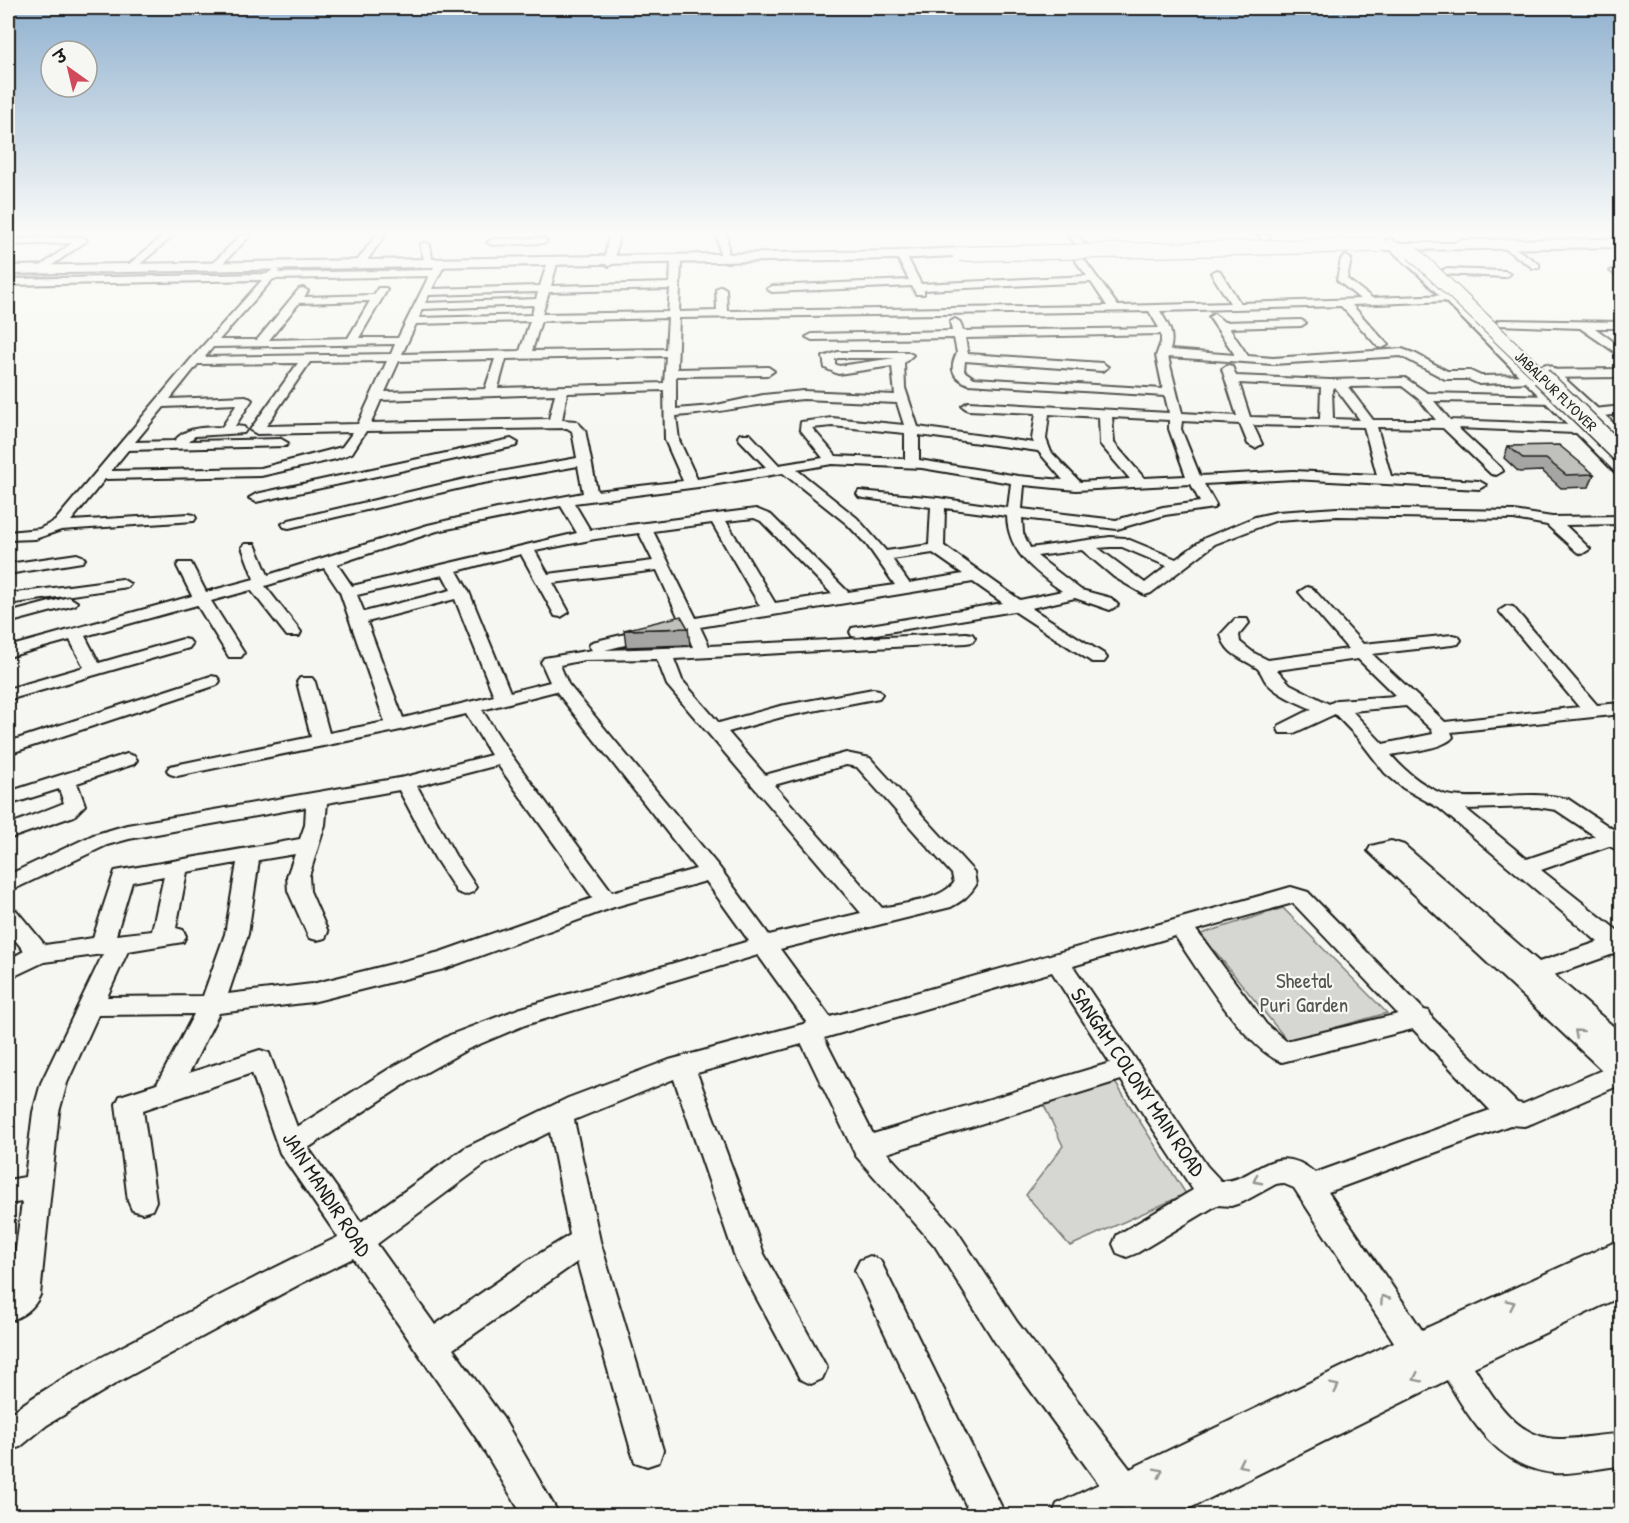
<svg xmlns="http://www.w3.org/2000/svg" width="1629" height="1523" viewBox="0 0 1629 1523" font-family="'Patrick Hand','Playpen Sans Deva',sans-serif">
  <rect width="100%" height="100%" fill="#f6f6f2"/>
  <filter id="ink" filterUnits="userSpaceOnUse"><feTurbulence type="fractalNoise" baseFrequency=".0167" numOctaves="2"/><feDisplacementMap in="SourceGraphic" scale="12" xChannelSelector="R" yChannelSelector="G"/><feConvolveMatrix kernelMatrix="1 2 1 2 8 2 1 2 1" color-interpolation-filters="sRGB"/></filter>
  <g filter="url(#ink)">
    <path fill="#d6d6d2" stroke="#797977" stroke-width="1.5" d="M1283 908 1387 1013 1323 1031 1290 1044 1201 934Z
      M1113 1079 1186 1194 1070 1246 1026 1195 1063 1146 1043 1103Z"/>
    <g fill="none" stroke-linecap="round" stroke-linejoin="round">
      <g stroke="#1c1c1c" stroke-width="4">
        <path id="minor" d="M164 235H174L133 270H127V266Z
          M241 235H251L218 268H212V264Z
          M376 235H385L363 266H357L355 264Z
          M609 235H619L614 263 609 266 604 263Z
          M717 235H727L729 262 721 260Z
          M1067 235H1077L1094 253V257H1088Z
          M1258 235H1267L1276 245 1268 247Z
          M82 237 87 240 85 242 41 273 36 270 38 268 72 243 8 245V239Z
          M542 238 547 241 545 243 492 245 487 242 492 239Z
          M425 242 430 245 433 265 425 263 420 245Z
          M1506 242 1539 264V268H1533L1503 247V243Z
          M1077 253 1080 254 1118 306 1230 303 1211 273 1216 270 1220 271 1240 303 1360 299 1337 280 1341 259 1346 256 1351 259 1347 279 1372 298 1450 295 1455 298 1450 301 1352 305 1388 345 1382 348 1378 347 1341 306 1160 311C1168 324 1175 334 1170 350L1235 355 1209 317 1214 314 1224 322 1301 320 1306 323 1301 326 1229 328 1248 356 1273 358 1402 349 1416 354 1447 371H1470L1481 376 1528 375 1534 370 1622 369V377L1537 378 1531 382 1479 384 1468 379H1445L1401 356 1273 364 1168 357 1182 413 1237 416 1222 369 1228 365 1232 366 1236 376 1330 380 1405 378 1427 393 1552 396 1556 397 1558 400 1556 403 1434 401 1450 420 1598 426 1605 430 1598 434 1458 428 1501 468 1503 471 1496 475 1491 474 1443 428 1377 427 1391 476 1479 481 1486 485 1479 489 1293 479 1204 484 1216 505 1214 508 1165 515 1117 529 1022 518 1023 533 1030 548 1110 537 1125 538 1176 559 1205 538 1255 517 1277 512 1337 508 1514 511 1552 517 1622 516V524L1565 525 1590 549 1582 554 1577 552 1547 525 1514 519 1337 516 1277 520 1215 544 1151 593 1145 595 1114 577 1082 550 1037 556 1081 590 1111 598 1118 605 1110 610 1075 598 1031 608 1104 654 1107 658 1104 662H1092L1014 611 858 637 852 636 850 632 852 628 858 627 1003 603 973 582 700 627 709 646 966 633 972 634 975 638 972 642 966 643 674 659 682 680 719 723 780 706 873 689 879 690 882 694 879 698 782 717 728 732 765 775 846 753 870 758 974 872 976 885C969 896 962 901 951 907L780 949 830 1017 1291 887 1308 892 1424 1010 1429 1011 1432 1018 1517 1103 1523 1104 1602 1070 1368 851 1371 846 1391 841 1404 845 1539 962 1598 942 1439 808 1403 788 1385 773 1358 738 1335 714 1294 733H1280L1278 729 1280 725 1312 709C1297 702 1279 696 1267 683 1263 679 1262 672 1257 668 1242 658 1225 654 1221 634L1235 619H1247L1249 623 1239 635 1240 642 1254 653 1268 660 1348 649 1299 592 1307 587 1313 589 1363 644 1452 635 1458 636 1461 640 1458 644 1452 645 1372 654 1445 722 1579 707 1499 611 1507 606 1513 607 1597 705 1622 703V714L1451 732 1453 737C1444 749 1406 752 1391 755 1403 770 1432 794 1452 796 1490 801 1530 789 1568 799L1614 830 1622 828V852L1609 846 1541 870 1622 934V951L1554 975 1622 1034V1084L1533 1123 1524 1126 1510 1125 1328 1192 1422 1330 1622 1239V1267L1613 1271 1622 1267V1296L1474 1367C1494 1399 1518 1441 1562 1439 1582 1439 1601 1434 1622 1434V1466C1599 1467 1575 1475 1553 1473 1499 1467 1472 1423 1447 1380L1174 1516H1119L1122 1508 1107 1516H1052L1057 1504 1099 1484 995 1342 935 1246 856 1156 802 1044 697 1073 764 1254 827 1368 822 1379 811 1384 800 1379 736 1260 674 1079 574 1120 600 1241 663 1450 659 1462 647 1466 635 1462 631 1450 577 1262 453 1349 503 1418 560 1516H523L479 1442 353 1258 302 1283 120 1381 47 1425 20 1447 8 1451V1415C55 1380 109 1353 162 1326 220 1295 279 1265 338 1237L280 1153 252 1073 143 1110 156 1201 152 1210 142 1213 132 1210 128 1201 116 1104 120 1096 157 1084 194 1014 98 1015 67 1083 59 1112 40 1295C34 1309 22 1317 8 1321V1290L11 1287 22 1202 8 1204V1180L25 1177 33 1112 41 1083 103 954 44 962 8 979V960L24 951 8 931V908L16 910 45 945 93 938 115 871 300 839 305 825 306 807 129 839 107 845 8 892V875L93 835 127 825 405 777 491 755 466 714 396 731 177 776 170 774 167 770 170 766 311 737 297 682 300 678H312L315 682 329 733 385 722 340 592 324 568 265 586 301 632 299 636H287L251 590 211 601 244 653 241 657H229L197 605 85 636 99 663 183 639 189 640 192 644 189 648 8 700V689L84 667 70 640 8 657V647L192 596 177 566 179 563H191L206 592 254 579 242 547 245 544H255L268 575 428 525 497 509 583 493 578 466 478 484 289 528 284 527 282 524 289 520 478 476 577 458 572 431 567 428 366 431 352 453 336 459 261 476 105 479 71 521 189 514 194 515 196 518 194 521 61 530 35 539 8 540V532L39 529 55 521 191 359 262 280 8 285V279L267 274 275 268 280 271 278 273 432 270 436 264 439 263 444 266 432 289 540 286 547 264 552 261 557 264 551 286 670 283 671 262 676 259 681 262 679 312 717 311 716 289 721 286 726 289 727 311 1107 306 1091 282 924 290V294H916L912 286 772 292 767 289 772 286 909 280 897 257 902 254 907 257 921 284 1087 276 1072 256ZM429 276 398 338H359L387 290 386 288H378L374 295 304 297 308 291 303 288 299 289 257 340H219L273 279ZM670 289 668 312 542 314 549 292ZM538 292 536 299 425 303 429 295ZM370 301 348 338 269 340 299 303ZM534 305 532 315 419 318 422 309ZM1149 311 1159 328 963 331 960 322 955 319 950 322 952 331 812 334 806 337 812 340 954 338 957 353C949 368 952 377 968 384L1165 396 1169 413 968 402 962 406 968 410 1036 413 1032 439 1034 443 918 427 905 388 904 363 913 355 907 352H838L823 357 825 368 838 374 892 366 895 395 803 391 763 395 712 406 676 409V376L768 375 774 371 768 367 677 369 679 318ZM668 318 666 349 532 351 541 321ZM530 321 520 351 402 354 416 324ZM1161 334V342L1156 356 1163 389 974 378 964 371 965 361 1102 371 1108 367 1102 363 968 354 965 338ZM395 344 391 354 205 357 213 347ZM666 356 664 383 498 388 506 359ZM838 358H895L839 366 835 364V359ZM495 359 485 389 385 392 399 361ZM387 361 358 424 266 426 310 362ZM298 363 250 430 257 434 353 432 342 447 261 468 111 471 128 450 286 446 288 443 281 439 189 441 195 436 244 433 246 430 244 427 235 426 252 400 246 396 170 399 198 364ZM1239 383 1321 387 1320 419 1250 417ZM1402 386 1420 400 1436 420H1373L1348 387ZM1335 387 1360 420 1333 419 1332 389ZM664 390 665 440 683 481 597 491 585 430 576 421 562 420 567 393ZM555 394 549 419 371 423 381 400ZM803 399 897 403 904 425 832 418 801 422 800 429 823 458 779 465 750 434H740L738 437 740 440 766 467 697 479 679 440 676 416C719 413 760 403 803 399ZM237 404 222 427C202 428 188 426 174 441L135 442 164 407ZM1049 414 1099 417 1100 444 1130 479 1080 482 1051 452 1046 439ZM1112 417 1169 420V429L1186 476 1144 478 1114 443ZM1182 421 1240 424 1248 444 1255 448 1262 444 1253 425 1364 427 1377 475 1293 471 1200 476 1181 429ZM832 426 905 433V459L836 456 812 428ZM919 435 1038 451 1063 480 1018 476 919 460ZM832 464 922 468 1011 483 1008 508 938 498 859 491 857 494 859 497 864 498 931 507 929 545 886 551 857 518 797 470ZM783 473 847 524 867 545 895 585 848 592 771 515 756 509 590 530 574 503 706 486ZM1191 484 1200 502 1163 507 1116 520 1022 509 1024 485 1076 490ZM561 506 577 533 352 586 337 564 437 531ZM945 508 1007 516C1008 553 1035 571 1062 591L1020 600 944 546ZM754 518 761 521 832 594 775 603 726 521ZM712 523 760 606 696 618 653 531ZM639 533 653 561 548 574 535 551 595 539ZM1110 547H1122L1167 566 1145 583 1098 548ZM933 553 963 574 909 583 892 559ZM521 554 555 616 561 617 569 612 553 583 657 570 680 621 592 642 589 646 592 650 544 658 541 662 550 682 510 692 469 592 457 571ZM443 575 451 590 364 612 357 595ZM455 599 494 696 403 718 367 622ZM685 630 693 647 605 650ZM657 659 667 685 861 913 769 935 719 867 568 684 560 665 584 660ZM1358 659 1396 696 1337 700 1329 704 1290 684 1277 670ZM556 691 696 869 612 892 511 755 482 710ZM1406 706 1432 730 1433 734 1383 744 1352 711ZM498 765 593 898 440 952 312 984 228 994 248 934 259 860 295 854 287 876 288 891 309 938 317 940 325 938 328 932 310 891 309 876 325 825 327 803 399 790 435 858 457 892 465 895 473 892 476 887 455 855 417 786ZM846 765 857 767 952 874 954 883C938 901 904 903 882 908L774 785ZM1537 807 1556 810 1595 836 1527 859 1466 809ZM237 863 225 934 203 996 107 997 128 951 183 942 186 936 183 930 176 928 187 872ZM164 876 152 931 116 935 132 882ZM706 881 749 941 518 1009 450 1035 389 1069 297 1127 269 1053 260 1050 189 1073 219 1013 312 1002 444 969 614 907ZM1293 903 1398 1014 1286 1041 1266 1024 1196 930ZM1175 936C1198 969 1246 1050 1282 1062L1413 1029 1490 1110 1315 1173C1274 1137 1254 1183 1221 1181L1207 1166 1073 966ZM758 955 807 1023 669 1060 568 1098 465 1148 361 1222 308 1148 407 1083 468 1049 525 1025ZM1052 972 1110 1063 873 1134 824 1038ZM1121 1080 1193 1190 1117 1235 1113 1244 1117 1253 1127 1257 1137 1253 1217 1205 1231 1206 1243 1202 1276 1184 1282 1183 1294 1188 1394 1342 1130 1469 1017 1322 955 1228 887 1153ZM550 1132 570 1235 529 1260 435 1325 377 1244 485 1164Z
          M1622 264V280L1610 271Z
          M1445 269 1505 271 1510 274 1505 277 1441 274 1440 272Z
          M1501 320 1622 322V328H1595L1622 348V357L1580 328 1497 325V321Z
          M1622 406V414L1594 417 1588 413 1594 409Z
          M511 439 518 443 516 446 256 502 249 498 256 494Z
          M77 554 82 556 85 559 82 562 8 574V564Z
          M122 579 130 584 128 587 8 604V594Z
          M69 597 77 602 75 605 8 623V613Z
          M211 676 217 677 220 681 217 685 8 754V742Z
          M127 754 134 756 137 760 134 764 77 783 85 805 74 816 8 839V825L64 803 59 789 8 805V792Z
          M870 1256 880 1260 1006 1516H971L855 1270 860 1260Z"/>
      </g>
      <g stroke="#1c1c1c" stroke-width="4">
        <path id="major" d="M1389 238 1397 243H1454L1460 240 1622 239V247L1406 250 1429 269 1622 458V474L1616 473 1419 275 1391 250H1351L1345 246 1351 242 1383 243Z
          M988 247 992 248 994 251 992 254 895 259 8 274V266L895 251Z
          M1546 364 1551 366 1622 431V446L1616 445 1541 372 1538 369 1541 366Z"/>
      </g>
      <use href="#minor" fill="#f6f6f2" fill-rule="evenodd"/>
      <use href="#major" fill="#f6f6f2" fill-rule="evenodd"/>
      <g stroke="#1c1c1c" stroke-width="16" stroke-linecap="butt">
        <path id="major-bridge-far1" d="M1413 253 1542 377
          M959 254 1379 245"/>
      </g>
      <g stroke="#1c1c1c" stroke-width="21" stroke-linecap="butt">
        <path id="major-bridge" d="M1541 376 1622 455"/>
      </g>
      <use href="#major-bridge-far1" stroke="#f6f6f2" stroke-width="14"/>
      <use href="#major-bridge" stroke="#f6f6f2" stroke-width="18"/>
    </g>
    <path fill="#a5a5a3" stroke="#1c1c1c" stroke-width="1.5" d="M1508 446 1594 474 1589 487 1561 488 1542 471 1519 472 1504 458Z
      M688 628 690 645 626 647 624 630Z"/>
    <path fill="#c0c0bd" stroke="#1c1c1c" stroke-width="1.5" d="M1559 445 1594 474 1566 475 1546 459H1524L1508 446Z
      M681 616 688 628 624 630Z"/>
    <defs><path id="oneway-chevron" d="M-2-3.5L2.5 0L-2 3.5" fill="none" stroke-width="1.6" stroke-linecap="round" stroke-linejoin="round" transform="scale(1.5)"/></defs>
    <g stroke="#949492">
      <use href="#oneway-chevron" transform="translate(1578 1033) rotate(-138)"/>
      <use href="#oneway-chevron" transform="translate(1257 1180) rotate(152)"/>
      <use href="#oneway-chevron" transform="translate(1384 1299) rotate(-124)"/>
      <use href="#oneway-chevron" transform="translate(1511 1304) rotate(-25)"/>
      <use href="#oneway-chevron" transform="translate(1417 1378) rotate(154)"/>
      <use href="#oneway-chevron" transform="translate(1335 1387) rotate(-26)"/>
      <use href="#oneway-chevron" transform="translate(1242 1464) rotate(154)"/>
      <use href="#oneway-chevron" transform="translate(1159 1472) rotate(-26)"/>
    </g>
  </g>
  <linearGradient id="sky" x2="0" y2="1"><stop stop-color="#90b1cf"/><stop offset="0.52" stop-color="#fbfbf9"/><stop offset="1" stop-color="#fbfbf9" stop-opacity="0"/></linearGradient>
  <rect width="1629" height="448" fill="url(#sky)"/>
  <g text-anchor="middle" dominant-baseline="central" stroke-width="4.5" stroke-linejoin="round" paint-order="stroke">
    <g font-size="15" fill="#1c1c1c" stroke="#f6f6f2">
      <text transform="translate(1556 391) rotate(44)">JABALPUR FLYOVER</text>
    </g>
    <g font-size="21" fill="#545453" stroke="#f6f6f2">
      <text x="1304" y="980">Sheetal<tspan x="1304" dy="24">Puri Garden</tspan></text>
    </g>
    <g font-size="21" fill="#1c1c1c" stroke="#f6f6f2">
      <text transform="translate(1138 1082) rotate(56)">SANGAM COLONY MAIN ROAD</text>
      <text transform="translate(327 1194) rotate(57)">JAIN MANDIR ROAD</text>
    </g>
  </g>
  <rect width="1629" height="1523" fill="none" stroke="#f6f6f2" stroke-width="30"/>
  <rect x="15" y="15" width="1599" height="1493" fill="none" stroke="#1c1c1c" stroke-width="2" filter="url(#ink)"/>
  <g transform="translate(69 69) rotate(326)"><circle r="28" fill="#f6f6f2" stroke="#9f9f9c" stroke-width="1.5"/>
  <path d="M0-4.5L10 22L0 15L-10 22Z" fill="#d1495b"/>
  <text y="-9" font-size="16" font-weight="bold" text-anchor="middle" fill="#1c1c1c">उ</text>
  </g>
</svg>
